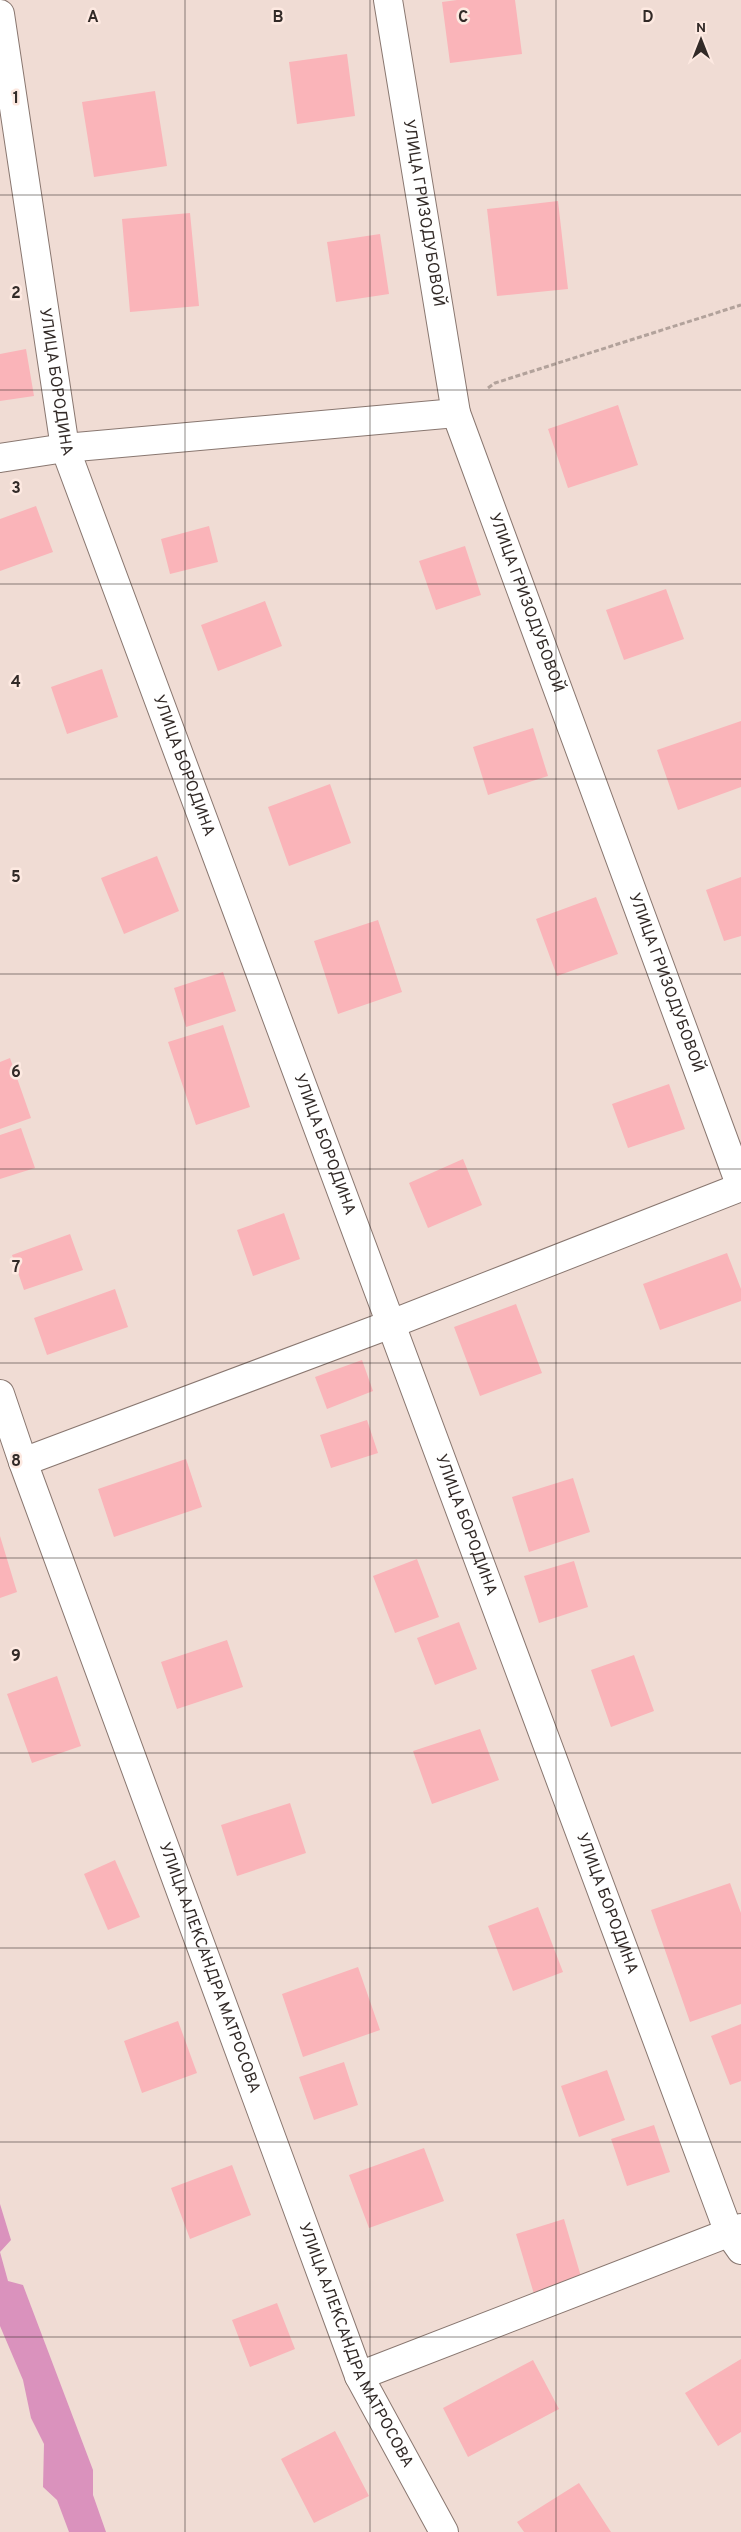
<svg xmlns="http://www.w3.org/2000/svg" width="741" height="2532" viewBox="0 0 741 2532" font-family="Overpass,sans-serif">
  <rect width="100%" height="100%" fill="#f0dcd4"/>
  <path fill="#da92bd" d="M0 2204 11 2240 0 2252 8 2281 23 2285 93 2470V2495L106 2532H69L57 2500 43 2487 44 2444 31 2418 23 2380 0 2326Z"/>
  <path fill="#fab4b9" d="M457 0H515L522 54 450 63 442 2Z
    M347 54 355 116 297 124 289 62Z
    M155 91 167 166 94 177 82 102Z
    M558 201 568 289 497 296 487 209Z
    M190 213 199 306 130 312 122 219Z
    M380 234 389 294 336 302 327 242Z
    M26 349 34 396 0 401V354Z
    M618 405 638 465 568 488 548 429Z
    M36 506 53 552 0 571V519Z
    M209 526 218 562 170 574 161 539Z
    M465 546 481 595 436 610 419 561Z
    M666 589 684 639 624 660 606 610Z
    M265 601 282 646 218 671 201 625Z
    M102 669 118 717 67 734 51 687Z
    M741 721V787L678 810 657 750Z
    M533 728 548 776 488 795 473 747Z
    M330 784 351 843 289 866 268 807Z
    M157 856 179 911 124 934 101 878Z
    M741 877V936L724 941 706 890Z
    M596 897 618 954 557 976 536 919Z
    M378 920 402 992 338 1014 314 941Z
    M223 972 236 1011 186 1027 174 988Z
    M223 1025 250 1107 196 1125 168 1042Z
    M10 1058 31 1118 0 1129V1062Z
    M669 1084 685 1129 628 1148 612 1104Z
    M21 1128 35 1168 0 1179V1135Z
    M463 1159 482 1205 428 1228 409 1183Z
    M284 1213 300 1259 253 1276 237 1230Z
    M70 1234 83 1270 24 1290 12 1255Z
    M727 1253 741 1289V1301L660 1330 643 1284Z
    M115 1289 128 1327 47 1355 34 1318Z
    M516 1304 542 1373 480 1396 454 1327Z
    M362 1360 373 1391 327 1409 315 1377Z
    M367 1420 378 1453 331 1468 320 1435Z
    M186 1459 202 1507 114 1537 98 1489Z
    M573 1478 590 1532 529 1552 512 1497Z
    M0 1536 17 1592 0 1598Z
    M417 1559 439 1617 395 1633 373 1576Z
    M574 1561 588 1607 539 1623 524 1576Z
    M459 1622 477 1669 435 1685 417 1638Z
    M227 1640 243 1687 177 1709 161 1662Z
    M634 1655 654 1711 611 1727 591 1670Z
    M57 1676 81 1746 32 1763 7 1694Z
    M480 1729 499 1780 432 1804 413 1751Z
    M290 1803 306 1853 237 1876 221 1825Z
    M115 1860 140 1917 108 1930 84 1874Z
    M730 1883 741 1913V2004L690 2022 651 1910Z
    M538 1907 563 1972 513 1991 488 1926Z
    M358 1967 380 2030 303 2057 282 1994Z
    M178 2021 197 2073 142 2093 124 2041Z
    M741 2024V2081L730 2085 711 2036Z
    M344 2062 358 2105 314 2120 299 2077Z
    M607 2070 625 2120 579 2137 561 2086Z
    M654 2125 670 2172 627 2186 611 2139Z
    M424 2148 444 2201 369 2228 349 2175Z
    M232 2165 251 2215 190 2239 171 2188Z
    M564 2219 582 2280 534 2294 516 2234Z
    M277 2303 295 2349 250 2367 232 2320Z
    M741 2359V2432L718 2446 685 2393Z
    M533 2360 559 2409 468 2457 443 2408Z
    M335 2431 369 2496 314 2523 281 2459Z
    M579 2483 611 2532H524L517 2522Z"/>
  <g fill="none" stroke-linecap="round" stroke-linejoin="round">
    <g stroke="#897770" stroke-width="30">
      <g id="minor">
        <path id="s1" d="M388 0 456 413 741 1187"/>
        <path id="s2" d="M0 14 65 448 729 2233 741 2250"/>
        <path d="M0 458 65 448 456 413"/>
        <path id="s3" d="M0 1394 23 1462 359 2376 444 2532"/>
        <path d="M23 1462 391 1324 741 1187"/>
        <path d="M359 2376 741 2228"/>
      </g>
    </g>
    <path stroke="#b2a29b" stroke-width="3" stroke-dasharray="5 2.5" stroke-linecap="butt" d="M488 388 495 383 741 305"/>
    <use href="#minor" stroke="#fff" stroke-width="28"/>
  </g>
  <path fill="none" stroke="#322a27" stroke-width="1" stroke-opacity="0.55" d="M185 0V2532M370 0V2532M556 0V2532M0 195H741M0 390H741M0 584H741M0 779H741M0 974H741M0 1169H741M0 1363H741M0 1558H741M0 1753H741M0 1948H741M0 2142H741M0 2337H741"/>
  <g text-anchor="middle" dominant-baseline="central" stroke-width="5" stroke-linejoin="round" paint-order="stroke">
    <g font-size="16" fill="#322a27" stroke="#fde9e1">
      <text stroke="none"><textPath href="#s1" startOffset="216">УЛИЦА ГРИЗОДУБОВОЙ</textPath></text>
      <text stroke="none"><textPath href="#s2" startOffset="372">УЛИЦА БОРОДИНА</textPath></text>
      <text stroke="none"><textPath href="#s1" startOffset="621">УЛИЦА ГРИЗОДУБОВОЙ</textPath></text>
      <text stroke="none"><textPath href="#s2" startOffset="778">УЛИЦА БОРОДИНА</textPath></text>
      <text stroke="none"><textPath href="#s1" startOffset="1026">УЛИЦА ГРИЗОДУБОВОЙ</textPath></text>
      <text stroke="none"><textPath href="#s2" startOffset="1182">УЛИЦА БОРОДИНА</textPath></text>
      <text stroke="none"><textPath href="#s2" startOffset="1588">УЛИЦА БОРОДИНА</textPath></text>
      <text stroke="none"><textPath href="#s2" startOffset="1992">УЛИЦА БОРОДИНА</textPath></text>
      <text stroke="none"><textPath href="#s3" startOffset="611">УЛИЦА АЛЕКСАНДРА МАТРОСОВА</textPath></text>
      <text stroke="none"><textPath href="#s3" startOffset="1016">УЛИЦА АЛЕКСАНДРА МАТРОСОВА</textPath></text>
    </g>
  </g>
  <g font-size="16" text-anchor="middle" font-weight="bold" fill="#322a27" stroke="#fde9e1" stroke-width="5" stroke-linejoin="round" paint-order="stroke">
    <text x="93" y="22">A</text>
    <text x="278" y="22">B</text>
    <text x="463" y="22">C</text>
    <text x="648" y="22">D</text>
    <text x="16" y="103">1</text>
    <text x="16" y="298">2</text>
    <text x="16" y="493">3</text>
    <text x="16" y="687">4</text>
    <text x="16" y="882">5</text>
    <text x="16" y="1077">6</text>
    <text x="16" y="1272">7</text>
    <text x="16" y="1466">8</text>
    <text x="16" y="1661">9</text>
  </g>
  <g transform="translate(701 40)" stroke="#fde9e1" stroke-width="4" paint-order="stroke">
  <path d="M0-4L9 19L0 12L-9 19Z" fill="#322a27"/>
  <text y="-8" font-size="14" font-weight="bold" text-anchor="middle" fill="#322a27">N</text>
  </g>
</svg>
